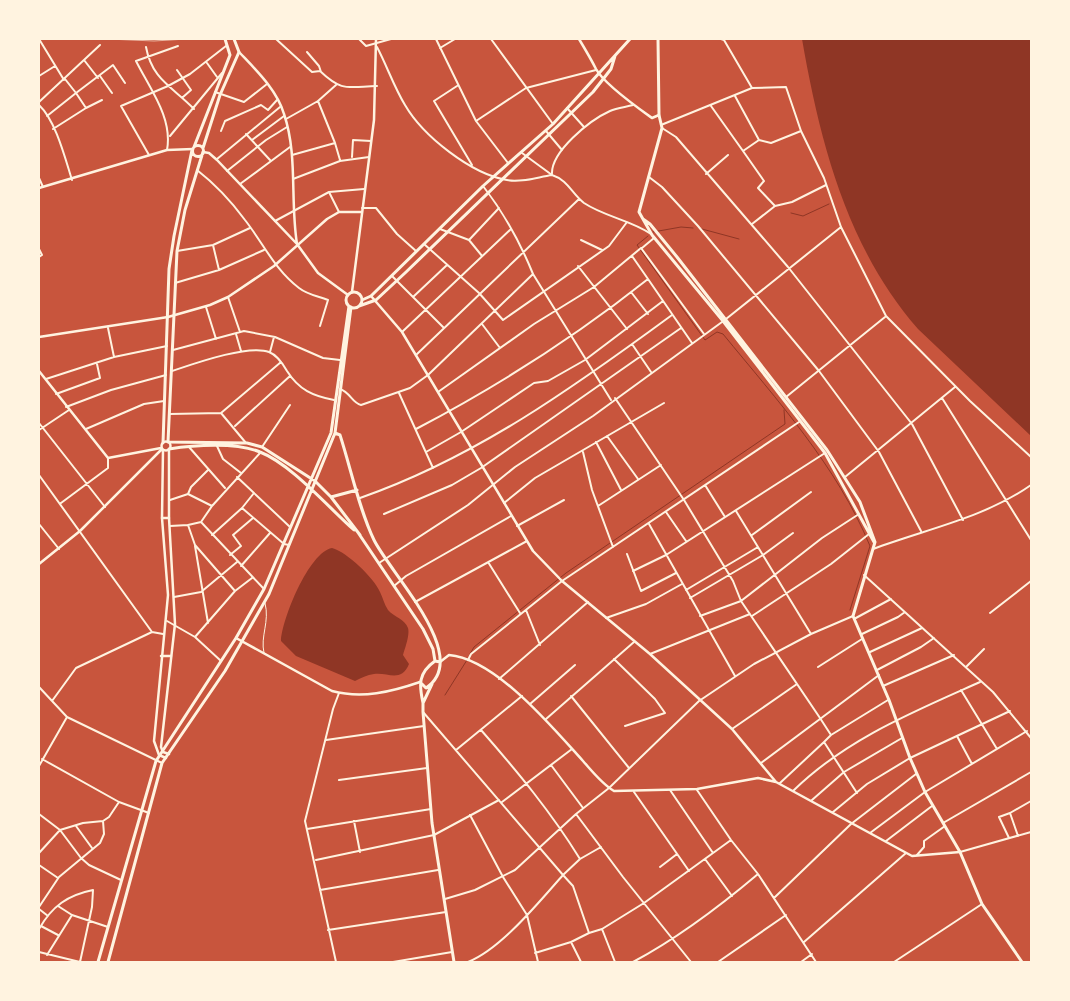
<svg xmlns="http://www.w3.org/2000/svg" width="1070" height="1001" viewBox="0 0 1070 1001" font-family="Arial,sans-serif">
  <rect width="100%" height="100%" fill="#c8553d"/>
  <path fill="#8f3625" d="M802 39H1031V436L918 329C847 248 820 142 802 39Z
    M332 548C347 552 374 578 380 592 383 598 384 604 388 610 394 617 405 619 408 628 410 635 405 648 403 655L409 664C401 683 388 672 374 674 367 675 361 678 355 681L296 656 281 641C282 619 309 552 332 548Z"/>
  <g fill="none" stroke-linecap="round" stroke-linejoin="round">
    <path stroke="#8f3625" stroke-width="1" d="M791 213 803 216 829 204
      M702 229 739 239
      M653 232 681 227 693 228
      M648 236 637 245 705 340 717 332 723 334C777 400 837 466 870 546L850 610
      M470 654 474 647 566 573 785 424 784 410
      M445 695 467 660"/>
    <path stroke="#fff3e0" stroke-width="1" d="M264 653C260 636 270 622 265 603"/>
    <path stroke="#fff3e0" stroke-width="2" d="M39 39 64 80
      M276 39 312 72 320 71C342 92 347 87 377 86
      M359 39 366 46 391 39
      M436 39 476 121 508 163
      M491 39 553 124
      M721 39 724 40 752 88
      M146 47C152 80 173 87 194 109
      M377 47C387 66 394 87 405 105 423 136 471 174 507 180 521 183 538 177 552 175 568 180 572 194 584 203 605 217 631 220 651 234
      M440 48 455 39
      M307 52 319 66 321 72
      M84 60 98 78
      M207 63 217 77
      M177 70 191 90 183 97
      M39 76 55 66
      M100 76 112 93
      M65 79 76 93 113 65 125 83
      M457 86 434 101 472 165
      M215 92 244 102 267 84
      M735 96 759 140
      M39 102 100 45
      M39 105C56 121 65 158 72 180
      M711 106 743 151 759 140 771 143 801 131
      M567 108 584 127
      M47 116 76 93 86 108 102 100
      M286 119 318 101 336 85
      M476 121 526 88 596 70
      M661 125 752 88 786 87 801 131 824 178 841 227 886 316 970 401 1031 457
      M662 128 676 137 788 267 912 424 963 520
      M53 129 86 108
      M221 131 225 121 261 105 268 110 277 100
      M546 131 562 150
      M246 134 270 160
      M170 136 222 73
      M252 140 284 116
      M335 143 340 160
      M167 150C173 118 150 89 136 61L178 46
      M743 151 764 181 758 188 775 206
      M522 153 552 175
      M149 155 121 106 168 86 190 74 226 46
      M292 155 335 143 318 101
      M352 157 353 140 371 141
      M217 159 280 107
      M197 170C215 184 231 201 245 220 263 243 275 270 299 288 308 295 318 296 328 300L320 326
      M227 171 266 140 287 127
      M706 174 728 155
      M552 175C550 152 590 120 610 111 617 108 626 107 633 105
      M649 177 662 187 698 226 819 371 879 452 921 531
      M39 178 43 187
      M293 179 340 161 369 157
      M240 184 290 147
      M483 186C504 213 520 242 533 274L611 400
      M329 192 339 212
      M362 208H376L397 234 416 251
      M275 221 329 192 364 189
      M752 224 775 206 792 202 826 185
      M440 229 469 240 482 256
      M469 240 499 208
      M581 240 602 250
      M424 244 479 293 503 320 609 246 627 222
      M213 245 219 270
      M642 248 654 238
      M39 249 42 255 39 257
      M177 251 213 245 250 228
      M578 266 627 329
      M392 276 443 327
      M648 279 692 343
      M175 283 219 270 264 250
      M631 292 648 314
      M228 297 240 332
      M413 297 447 265
      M206 307 216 339
      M726 319 841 227
      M482 324 500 348
      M108 328 114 357
      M402 332 511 229
      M236 334 241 351
      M632 344 651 372
      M173 350 244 331 275 337 323 358 340 360
      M270 352 274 337
      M416 355 579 199
      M172 371C193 364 249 344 269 352 277 355 283 364 287 371 299 390 313 396 334 400
      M46 379 114 357 167 346
      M340 389C350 392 352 403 361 405L410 388 428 375 533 274
      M438 392 534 324 594 287 641 248 704 334
      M399 393 433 468
      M56 394 100 378 97 364
      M786 397 885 317
      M615 398 684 500 733 581 741 601 820 718 831 735 824 742 857 793
      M942 398 1031 540
      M66 407 111 390 166 375
      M221 413 281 362
      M170 414 221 413 246 443
      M39 423 105 507
      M235 426 290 376
      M86 429 144 404 164 401
      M416 429C498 386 575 337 648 279L632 256
      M39 430 69 410
      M607 436 638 479
      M596 442 621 490
      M217 446 223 459 241 473
      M189 447 225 488
      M262 447 290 405
      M426 452 461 432 534 383 548 381 585 360 663 301
      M583 452 592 490 613 547
      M39 475 152 632 163 634
      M237 477 290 527
      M845 477 955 387
      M705 485 725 517
      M188 494 191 487 208 470
      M360 498C475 458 574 387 672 315
      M170 500 188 494 212 506 260 453
      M61 503 108 468V458
      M504 503 535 478 664 403
      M598 506 661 465
      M242 508 284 544 289 545
      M736 511 811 634
      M666 512 686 541
      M384 514 452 485 481 468 681 328
      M201 522 212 506
      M39 524 59 549
      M649 524 735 676
      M188 525 201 522 264 589
      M170 526 188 525 195 545 235 591 195 637
      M517 526 564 500
      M212 535 242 508 254 493
      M752 535 811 492
      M195 546 208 623
      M873 549C926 529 984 518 1031 485
      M627 554 641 591 676 573
      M230 555 241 546 233 535 253 518
      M488 562 520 613
      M379 563 468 505 515 467 593 416 722 322
      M241 566 270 533
      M633 571 666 555 825 453
      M864 575 993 692 1031 738
      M394 586 406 576 511 516
      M686 590 758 547
      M235 591 252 578
      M174 597 201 592 237 562
      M690 598 763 555 793 533
      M415 602 527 541
      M526 610 540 645
      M990 613 1031 581
      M700 616 741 601 822 538 859 514
      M752 616 831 564 869 534
      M606 618 646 604 682 584
      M854 619 891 599
      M167 621 195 637 221 661
      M862 634 898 617 905 612
      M870 652 922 628
      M650 654 750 614
      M614 659 655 699 665 713 625 726
      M468 660 471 654 562 581 799 422
      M818 667 862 639
      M966 667 984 649
      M877 670 921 647 934 638
      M499 679 588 602
      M883 686 954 655
      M39 687 67 717 162 763
      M961 690 997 749
      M571 696 629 768
      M52 701 76 668 152 632
      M530 704 575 665
      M423 712 563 875C539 902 501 949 468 962
      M546 719 634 642
      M732 729 797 684
      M481 730C517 771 551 812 580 859
      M831 735 888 700
      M957 736 972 764
      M326 740 424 726
      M456 750 522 696
      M42 759 119 802 149 813
      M761 763 879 675
      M551 765 583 808
      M39 766 67 717
      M339 780 427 768
      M780 783 824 742
      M670 790 713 853
      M793 791C846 739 913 712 980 682
      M634 792 689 871
      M812 800 844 772 902 738
      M502 802 572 749
      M833 812 867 784 910 758 1010 711
      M39 814 60 830 81 858 89 865 121 880
      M576 814 623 877 691 962
      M470 815 503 877 527 915 538 962
      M354 821 360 852
      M943 823 1031 772
      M76 826 92 848
      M307 829 431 809
      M870 833 925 792 1027 731
      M1018 836 1010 813 1031 801
      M1009 838 999 817 1010 813
      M886 841 932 806
      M601 847 580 859 563 875 573 886 589 933 602 929 615 962
      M960 852 1031 832
      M39 853 60 830 83 823 103 821 109 817 119 802
      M917 855 924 847V841L945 826
      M705 859 732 896
      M316 860 434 835 499 800
      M39 865 58 878
      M660 867 677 854
      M758 874 816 962
      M320 890 438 870
      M774 898 851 824 916 774
      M445 899 475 890 515 870 576 814 609 788 699 701 754 664 811 634 853 616
      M58 906 72 915 108 927
      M39 907 59 877 100 843 104 834 103 821
      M39 909 48 916
      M41 926 58 935
      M39 929C52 906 68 895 93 890L92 907 80 962
      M602 929 644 903 731 840
      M328 930 446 912
      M571 942 581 962
      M804 942 906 853
      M39 952 80 962
      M535 953 571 942 589 933
      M47 955 72 915
      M336 962 305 821 333 709 339 693
      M393 962 452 952
      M633 962C678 938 719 907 758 874L731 840 697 790
      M718 962 786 915
      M801 962 812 954
      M894 962 982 904"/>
    <path stroke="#fff3e0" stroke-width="2.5" d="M579 39C585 49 591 59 596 69 604 84 638 108 652 118L659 115
      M239 52C256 70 277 90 284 114 298 155 290 201 297 244
      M203 152 209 153 217 160 297 244 318 273 348 295
      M39 188 167 150 193 149
      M352 292 374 120 376 39
      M371 296 402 332 533 551 562 581 650 654 732 729 776 782
      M39 337 168 317 210 305 228 297 274 266 327 219 339 212H362
      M163 450 162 518 168 595 154 741 159 755 166 758
      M39 564 80 531 162 449
      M236 638 332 691C362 699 391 692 420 682
      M440 662 449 655C496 659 553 728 583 761 592 771 602 784 614 791L697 789 758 778 776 782 912 856 960 852
      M169 754 163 752 161 747 175 624 169 518V449"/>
    <path stroke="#fff3e0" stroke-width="2.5" d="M39 371 108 458 161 448
      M161.5 446a4.5 4.5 0 1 1 9 0a4.5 4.5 0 1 1-9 0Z
      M162 518H169
      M161 656H171"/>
    <path stroke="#fff3e0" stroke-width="3" d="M658 39 659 115 662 128 639 212 652 235 723 321 825 453 874 542
      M192.5 151a5.5 5.5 0 1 1 11 0a5.5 5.5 0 1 1-11 0Z
      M194 147 230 55 225 39
      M203 148 220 95 239 52 234 39
      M203 152 185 210 177 251 168 442 247 443 262 447 315 481 331 497 360 535
      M643 219 650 224 677 257 827 450 860 502 875 542 853 616 889 700 910 758 925 792 960 852 982 904 1022 962
      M346 300a8 8 0 1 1 16 0a8 8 0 1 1-16 0Z
      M362 300 371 296 483 186 553 124 630 39
      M359 306 376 300 405 273 593 92 611 69 615 56
      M335 433 340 435C351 469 359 509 374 540 390 573 473 657 426 688L420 682
      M163 443 169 269 174 236 192 150
      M169 449C194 445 236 442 260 452 291 464 328 507 354 530
      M331 497 357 490
      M359 534 423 629 433 649 435 661
      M432 684 423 703V712L432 823 454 962
      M423 703C419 685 418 673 435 661L440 662
      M98 962 156 761 236 638 264 589 331 433 349 306
      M108 962 162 763 225 671 269 594 335 433 351 307"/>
    <path stroke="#e9b49f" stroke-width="1" d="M107 39 154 41 187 39"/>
  </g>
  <rect width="1070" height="1001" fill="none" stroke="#fff3e0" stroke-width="80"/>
</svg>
